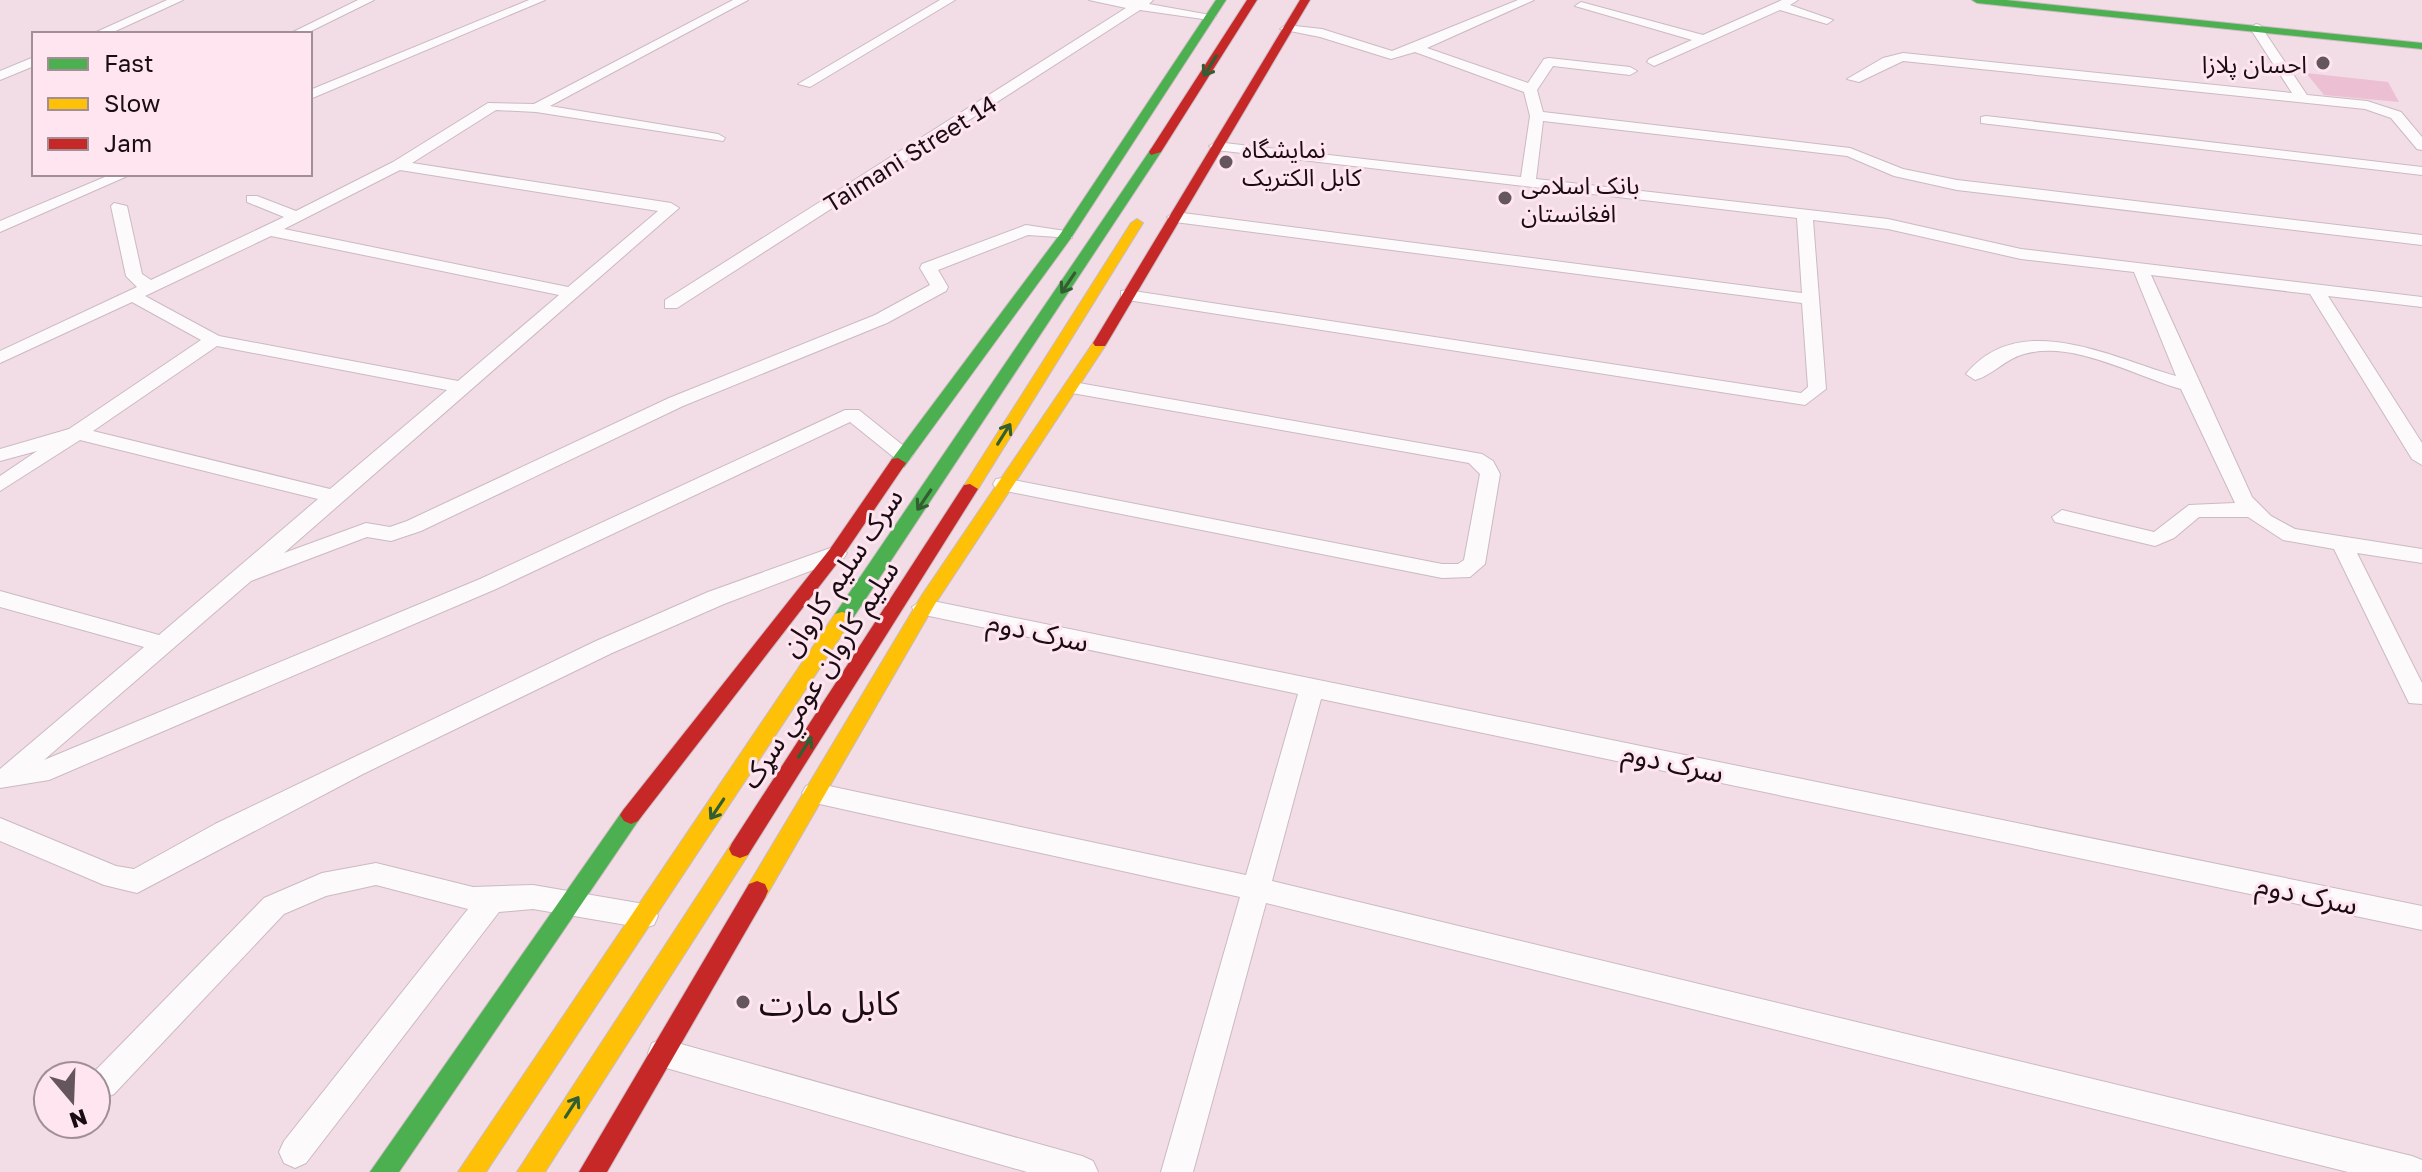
<svg xmlns="http://www.w3.org/2000/svg" width="2422" height="1172" viewBox="0 0 2422 1172" font-family="'Golos Text','Noto Sans Arabic',sans-serif">
  <rect width="100%" height="100%" fill="#f2dce5"/>
  <path fill="#ecbfd3" d="M2306 73 2388 82 2399 102 2324 95Z"/>
  <g fill="none" stroke-linecap="round" stroke-linejoin="round">
    <g stroke="#cbbac2" stroke-width="2">
      <path id="street" d="M167 0H183L109 34H92Z
        M358 0H374L305 34H289Z
        M529 0H545L310 99V90Z
        M733 0H748L550 106 718 134 725 138 723 141 536 112 496 110 412 163 671 203 679 208 284 553 366 523 390 527 407 521 669 398 875 315 930 285 920 268 922 264 1026 225 1072 232V238L1028 235 938 270 948 287 946 291 887 323 683 406 421 531 391 541 367 537 251 581 44 760 480 579 845 410H859L910 451 913 455 910 459H896L850 422 496 589 49 780 0 788V769L144 647 0 607V591L159 635 318 499 80 440 0 491V476L37 451 0 461V449L69 429 201 340 132 302 0 363V351L137 287 126 276 111 206 114 203 127 206 142 274 151 280 284 217 247 202V196H257L296 211 393 162 488 103 534 104ZM400 170 658 211 568 287 284 229ZM271 236 559 295 458 381 219 336 145 296ZM217 346 447 390 330 489 93 431Z
        M940 0H955L810 87 798 84Z
        M1089 0H1153L1149 4 1216 16 1210 20 1140 10 677 308H665V300L1126 8Z
        M1518 0H1534L1427 48 1528 83 1544 59 1549 58 1630 67 1637 71 1630 75 1553 66 1537 90 1543 112 1850 148 1903 169 1957 180 2422 235V245L1957 190 1894 176 1847 156 1543 121 1536 179 1888 219 2021 249 2422 297V307L2328 296 2422 443V465L2412 459 2310 294 2151 275 2252 497 2271 516 2295 529 2422 549V563L2357 553 2422 683V704L2409 703 2334 549 2283 540 2248 517H2199L2174 538 2155 546 2055 522 2052 517 2062 510 2154 532 2189 505 2235 503 2181 389C2134 376 2074 340 2024 354 2005 359 1993 375 1975 380L1966 374C2020 308 2112 358 2176 376L2134 272 2021 259 1888 229 1813 220 1826 389 1805 405 1121 299V291L1127 290 1801 393 1808 387 1802 303 1175 222 1167 217 1175 212 1802 293 1797 218 1216 150 1209 146 1216 142 1521 177 1530 116 1524 92 1415 52 1391 59 1320 37 1280 29 1286 25 1322 29 1392 51Z
        M1782 0H1798L1790 5 1833 20 1827 24 1780 10 1654 66 1647 62 1649 59 1692 40 1575 6 1581 2 1703 35Z
        M2256 24 2260 25 2307 95 2367 101 2401 112 2422 137V150L2417 149 2391 118 2365 109 1903 61 1859 82 1847 79 1883 58 1903 53 2292 93 2250 28Z
        M34 57V66L0 80V71Z
        M1986 116 2422 167V175L1981 123V117Z
        M112 174H132L0 232V221Z
        M1073 382 1482 454 1493 461 1500 474 1485 564 1470 577 1442 578 996 489 993 484 996 479 1003 478 1442 564H1458L1464 560 1480 474 1469 463 1066 392 1064 388Z
        M836 546 847 553 844 558 724 604 612 653 363 774 137 893 104 885 0 841V818L116 866 134 869 215 824 596 641 708 592Z
        M923 599 2422 906V930L1321 699 1272 881 2412 1156 2422 1160V1172H2348L1266 903 1193 1172H1161L1240 897 815 803 806 800 802 793 806 786 815 783 1246 875 1298 694 915 613 912 607Z
        M376 863 473 887 533 885 644 904 654 907 658 916 654 925 644 928 533 909 499 912 306 1163 295 1168 284 1163 279 1152 284 1141 468 909 376 885 326 896 284 914 114 1094 103 1099 96 1096V1076L92 1074 264 898 322 873Z
        M663 1039 1082 1156 1093 1161 1098 1172H1027L663 1067 652 1063 648 1053 652 1043Z"/>
    </g>
    <g stroke="#cbbac2" stroke-width="2">
      <path id="fast" d="M1216 0H1226L1071 238 904 467H892L890 463 892 459 1061 233Z
        M1972 0H2006L2422 43V49L1977 3Z
        M1151 149 1161 152 849 624H835L833 619 835 614Z
        M631 806 638 809 642 815 638 821 399 1172H370L624 809Z"/>
    </g>
    <g stroke="#cbbac2" stroke-width="2">
      <path id="slow" d="M1137 219 1143 223 978 489 970 494 964 493 962 489 1131 223Z
        M1100 339 1107 343 935 604 765 898 757 901 749 898 746 891 749 884 922 595 1095 340Z
        M842 612 849 614 851 619 849 624 486 1172H458L835 614Z
        M740 840 748 843 751 849 748 855 545 1172H517L732 843Z"/>
    </g>
    <g stroke="#cbbac2" stroke-width="2">
      <path id="jam" d="M1247 0H1257L1161 152 1151 155 1149 152Z
        M1300 0H1310L1107 343 1105 346H1095L1093 343Z
        M898 458 906 463 842 557 638 821 631 824 624 821 620 815 624 809 830 549 892 459Z
        M970 484 978 489 748 855 740 858 732 855 729 849 732 843 964 485Z
        M757 881 765 884 768 891 765 898 607 1172H579L749 884Z"/>
    </g>
    <use href="#street" fill="#fdfafb" fill-rule="evenodd"/>
    <use href="#fast" fill="#4caf50" fill-rule="evenodd"/>
    <use href="#slow" fill="#ffc107" fill-rule="evenodd"/>
    <use href="#jam" fill="#c62828" fill-rule="evenodd"/>
  </g>
  <defs><path id="oneway-shaft" d="M-6 0H5M1.5-3L5.5 0L1.5 3" fill="none" stroke-width="1.6" stroke-linecap="round" stroke-linejoin="round" transform="scale(2)"/></defs>
  <g stroke="#325e31">
    <use href="#oneway-shaft" transform="translate(1210 66) rotate(122)"/>
    <use href="#oneway-shaft" transform="translate(1068 283) rotate(124)"/>
    <use href="#oneway-shaft" transform="translate(1004 434) rotate(-58)"/>
    <use href="#oneway-shaft" transform="translate(924 500) rotate(124)"/>
    <use href="#oneway-shaft" transform="translate(805 747) rotate(-57)"/>
    <use href="#oneway-shaft" transform="translate(717 809) rotate(124)"/>
    <use href="#oneway-shaft" transform="translate(572 1107) rotate(-57)"/>
  </g>
  <g fill="#65555c" stroke="#fee5ef" stroke-width="3">
    <circle cx="2323" cy="63" r="8"/>
    <circle cx="1226" cy="162" r="8"/>
    <circle cx="1505" cy="198" r="8"/>
    <circle cx="743" cy="1002" r="8"/>
  </g>
  <g text-anchor="middle" dominant-baseline="central" stroke-width="6" stroke-linejoin="round" paint-order="stroke">
    <g font-size="24" fill="#190c12" stroke="#fee5ef" text-anchor="start">
      <text x="2307" y="63" text-anchor="end">احسان پلازا</text>
      <text x="1242" y="148">نمایشگاه<tspan x="1242" dy="28">کابل الکتریک</tspan></text>
      <text x="1521" y="184">بانک اسلامی<tspan x="1521" dy="28">افغانستان</tspan></text>
    </g>
    <g font-size="24" fill="#190c12" stroke="#fee5ef">
      <text transform="translate(910 153) rotate(-32)">Taimani Street 14</text>
    </g>
    <g font-size="28" fill="#190c12" stroke="#fee5ef">
      <text transform="translate(841 572) rotate(-56)">سرک سلیم کاروان</text>
      <text transform="translate(1038 631) rotate(12)">سرک دوم</text>
      <text transform="translate(819 674) rotate(-57)">سلیم کاروان عومي سړک</text>
      <text transform="translate(1673 762) rotate(12)">سرک دوم</text>
      <text transform="translate(2307 894) rotate(12)">سرک دوم</text>
    </g>
    <g font-size="34" fill="#190c12" stroke="#fee5ef" text-anchor="start">
      <text x="759" y="1002">کابل مارت</text>
    </g>
  </g>
  <rect x="32" y="32" width="280" height="144" fill="#fee5ef" stroke="#a28e97" stroke-width="2"/>
  <rect x="48" y="58" width="40" height="12" fill="#4caf50" stroke="#a28e97" stroke-width="2"/>
  <text x="104" y="72" font-size="24" fill="#190c12">Fast</text>
  <rect x="48" y="98" width="40" height="12" fill="#ffc107" stroke="#a28e97" stroke-width="2"/>
  <text x="104" y="112" font-size="24" fill="#190c12">Slow</text>
  <rect x="48" y="138" width="40" height="12" fill="#c62828" stroke="#a28e97" stroke-width="2"/>
  <text x="104" y="152" font-size="24" fill="#190c12">Jam</text>
  <g transform="translate(72 1100) rotate(161)"><circle r="38" fill="#fee5ef" stroke="#a28e97" stroke-width="2"/>
  <path d="M0-6L14 30L0 20L-14 30Z" fill="#65555c"/>
  <text y="-12" font-size="22" font-weight="bold" text-anchor="middle" fill="#190c12">N</text>
  </g>
</svg>
